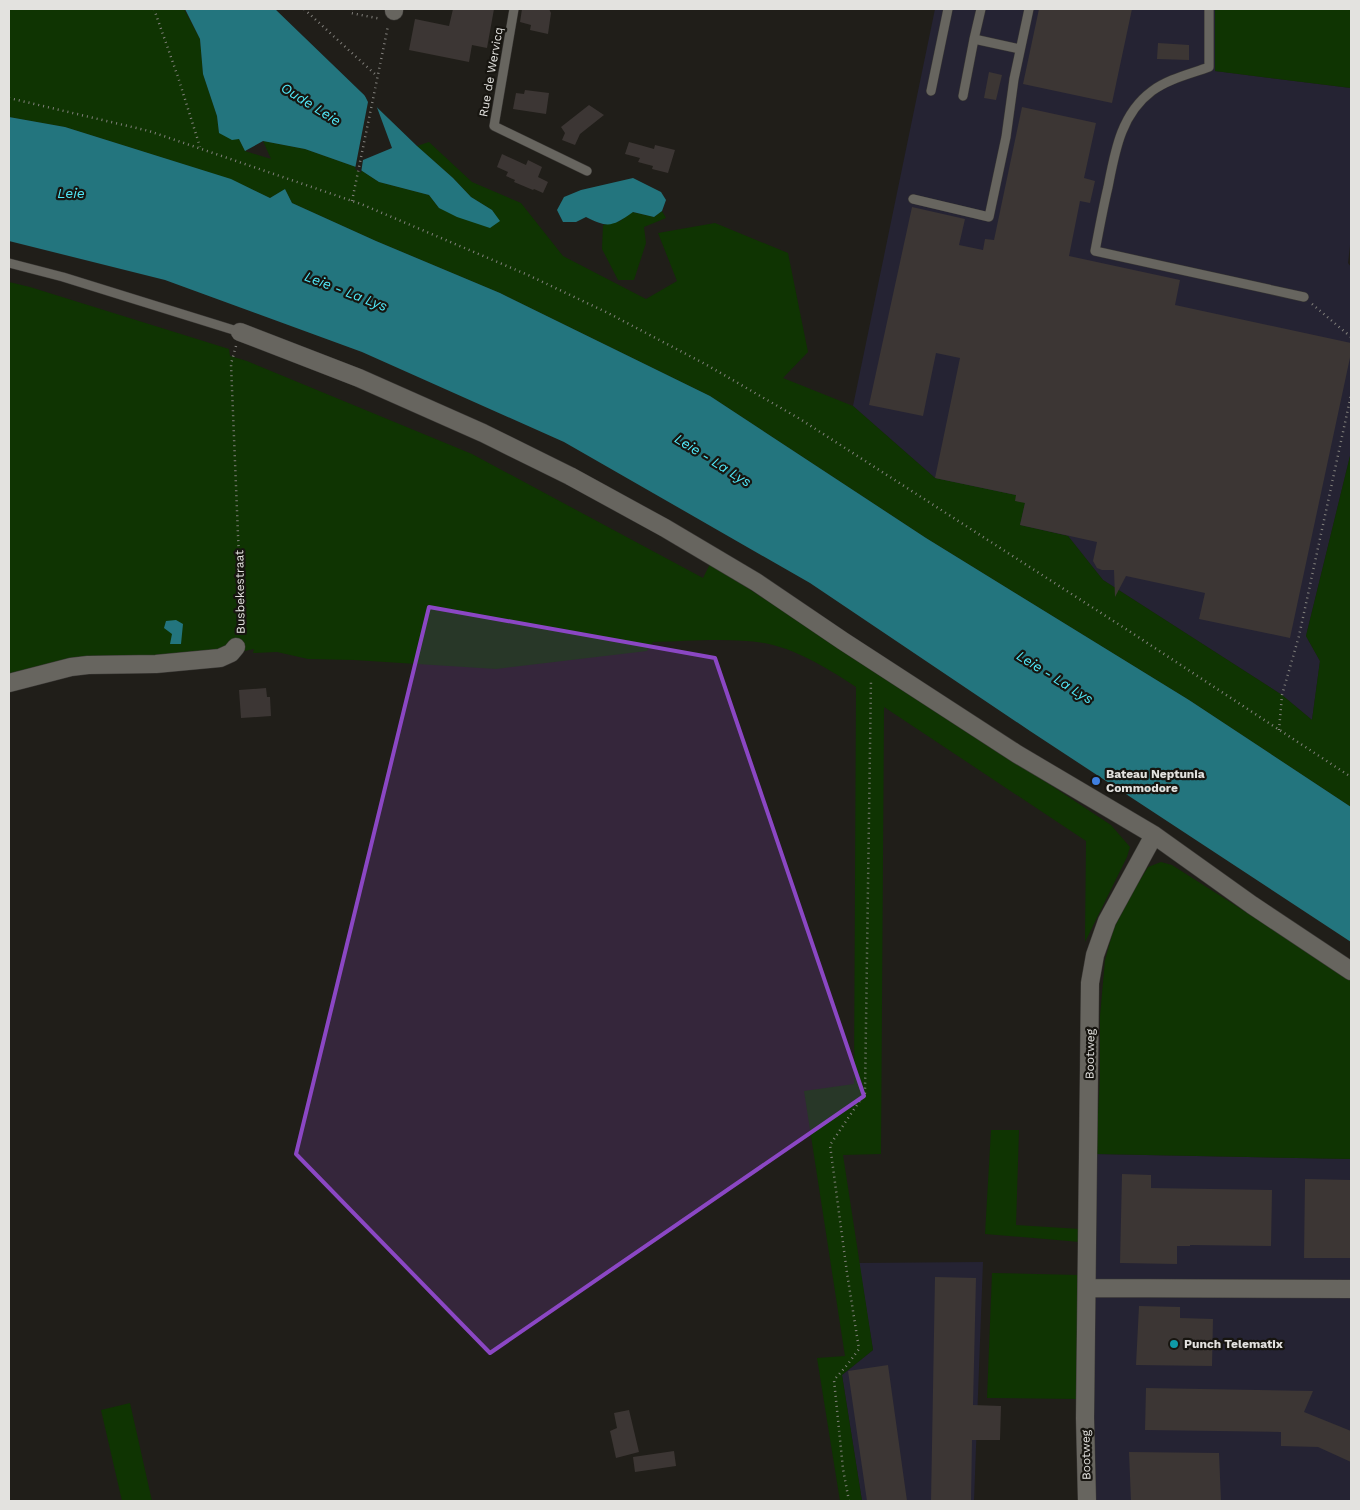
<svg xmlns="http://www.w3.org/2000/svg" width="1360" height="1510" viewBox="0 0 1360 1510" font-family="'Work Sans',sans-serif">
  <rect width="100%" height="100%" fill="#201e19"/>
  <path fill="#252333" d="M935 9H1215V71L1351 88V237L1348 263 1351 267V452L1306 636 1320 661 1312 720 1282 695 1103 580 1068 536 1020 525 935 478 853 406Z
    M1096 1154 1351 1159V1501H1096L1091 1472Z
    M983 1262 974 1501H862L842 1375 873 1350 859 1263Z"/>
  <path fill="#0f3402" d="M9 9H184L200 39 203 74 217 116 219 133 239 139 245 151 271 159 263 141 305 149 356 167 379 182 429 195 439 208 499 221 492 210 471 197 453 178 417 146 429 142 472 182 521 203 563 256 646 299 677 281 658 233 715 223 788 253 808 352 783 378 853 406 935 478 1016 495 1025 503 1020 525 1068 536 1103 580 1282 695 1312 720 1320 661 1306 636 1351 452V807L1189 700 926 538 710 396 500 293 376 241 292 203 285 189 270 198 230 179 65 127 9 117Z
    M1215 9H1351V88L1215 71Z
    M662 211 666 218 644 227 646 243 634 280H618L602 249 603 225 620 221 632 212 654 217Z
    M9 282 30 287 229 349 230 356 247 361 472 454 703 578 710 564 878 671 1111 825 1130 847 1127 857 1085 942 1086 841 884 707 881 1154 843 1155 873 1350 842 1375 862 1501H840L817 1358 845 1356 804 1091 854 1084 856 687C830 670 800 651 769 644 736 637 688 641 653 642L647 651 496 669 354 660 308 659 277 652 253 653 254 649 240 652 9 677Z
    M1161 862 1172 865 1351 979V1159L1096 1154 1100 1075V1016L1105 960 1114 928 1134 890 1148 867Z
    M991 1130H1019L1016 1225 1080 1229V1242L985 1234Z
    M992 1273 1078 1275 1077 1399 987 1398Z
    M130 1403 152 1501H122L101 1410Z"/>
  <path fill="#23757e" d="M185 9H275L417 146 453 178 471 197 492 210 500 221 490 228 457 217 439 208 429 195 379 182 356 167 305 149 263 141 245 151 239 139 232 140 219 133 217 116 203 74 200 39Z
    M9 117 65 127 231 179 270 198 285 189 292 203 376 241 500 293 710 396 926 538 1189 700 1351 807V942L1030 731 810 583 564 442 362 352 165 280 9 241Z
    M633 178 661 192 666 200 662 211 654 217 633 212C612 227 608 228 586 217L576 222H563L557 210 564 197 581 190Z
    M176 620 183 624 181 644H170L172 634 164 628 166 621Z"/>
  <path fill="#201e19" d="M362 90 375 102 392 148 363 160 361 173 355 169 368 102Z"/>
  <path fill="#3c3634" d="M453 9H494L487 48 472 45 469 62 409 50 415 19 449 26Z
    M522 9H549L551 13 548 34 530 30 531 25 520 22Z
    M1039 9H1132L1112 103 1023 84Z
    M1158 43 1189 45V60L1157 59Z
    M989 72 1002 75 996 100 984 98Z
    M525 90 549 93 546 114 513 109 516 93 524 94Z
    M589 105 604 115 580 134 575 145 562 140 565 133 561 127Z
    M1022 107 1096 123 1084 178 1095 181 1090 203 1080 201 1069 256 1180 280 1175 305 1351 343V353L1290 638 1199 619 1205 593 1126 576 1115 597 1114 570H1102L1097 568 1093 561 1097 542 1020 525 1025 503 1015 501 1016 495 935 478 960 358 936 353 923 416 869 405 912 207 965 219 959 245 983 250 985 239 994 240Z
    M629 142 654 149 655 145 675 150 668 173 652 169 653 166 638 162 640 158 625 154Z
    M502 154 526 165 528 160 542 167 538 177 548 182 543 193 534 189 533 190 514 182 515 180 506 176 508 172 497 167Z
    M266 688 267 697H270L271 716 241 718 239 690Z
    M1122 1174 1151 1175V1188L1272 1190 1271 1246 1190 1245V1246H1177V1264L1120 1263Z
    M1305 1179 1351 1180V1258H1304Z
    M935 1277 976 1278 973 1405 1001 1406 1000 1440H972L971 1501H931Z
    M1139 1306 1180 1307V1318L1213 1319 1212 1366 1136 1365Z
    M888 1365 907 1501H867L848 1371Z
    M1146 1388 1313 1391 1304 1412 1351 1431V1462L1318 1447 1281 1446V1432L1145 1430Z
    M629 1410 639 1452 616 1458 610 1431 617 1428 614 1413Z
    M674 1451 676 1466 635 1472 633 1457Z
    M1129 1452 1219 1453 1221 1501H1131Z"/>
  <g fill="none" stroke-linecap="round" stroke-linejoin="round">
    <g stroke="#3a3835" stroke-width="10">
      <path id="service" d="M514 9 494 126 587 171
        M1209 9V67C1190 74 1168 79 1152 91 1121 114 1115 151 1108 187 1103 208 1099 230 1095 251L1304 297
        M974 39 981 9
        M931 91 948 9
        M963 96 974 39 1020 49
        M913 199 989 217 1006 137 1014 79 1029 9
        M9 263 63 277 240 332"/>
    </g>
    <g stroke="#3a3835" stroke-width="19">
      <path id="minor" d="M394 11V9
        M240 332 359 378 483 433 570 476 665 528 756 582 843 641 1017 754 1154 835 1252 905 1351 971
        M9 683 71 667 88 665 156 664 220 658 231 653 236 647
        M1087 1288 1351 1289
        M1087 1501 1085 1418 1090 983 1095 955 1107 921 1154 835"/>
    </g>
    <path stroke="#82807c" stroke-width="2.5" stroke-dasharray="1 4" stroke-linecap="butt" d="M154 9 178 77 200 147
      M304 9 377 76
      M352 9 351 13 381 19
      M9 98 149 131 361 204 528 275 608 313 705 364 800 419 1129 631 1351 777
      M352 201 388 26
      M1312 304 1351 337
      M236 346 231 364 242 632
      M1279 730 1282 695 1299 636 1351 395
      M849 1501 843 1469 834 1380 848 1364 859 1349 847 1273 830 1145 865 1093 871 679"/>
    <use href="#service" stroke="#67655f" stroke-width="9"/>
    <use href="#minor" stroke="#67655f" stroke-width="18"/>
  </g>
  <path fill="#8b47c4" fill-opacity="0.2" stroke="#8b47c4" stroke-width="4" stroke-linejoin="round" d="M429 607 715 658 864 1096 490 1353 296 1154Z"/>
  <circle fill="#3f7fe0" stroke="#171510" stroke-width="2" cx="1096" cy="781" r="5"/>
  <circle fill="#0f9aa8" stroke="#171510" stroke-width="2" cx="1174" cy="1344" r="5"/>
  <g text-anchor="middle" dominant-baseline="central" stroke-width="4.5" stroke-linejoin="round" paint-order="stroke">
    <g font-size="12" fill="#e3e2df" stroke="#171510">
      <text transform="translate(491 72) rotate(-80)">Rue de Wervicq</text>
      <text transform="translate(240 592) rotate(-91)">Busbekestraat</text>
      <text transform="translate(1090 1054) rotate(-89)">Bootweg</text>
      <text transform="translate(1086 1455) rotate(-91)">Bootweg</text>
    </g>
    <g font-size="12" font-weight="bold" fill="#e3e2df" stroke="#171510" text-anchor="start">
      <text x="1106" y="774">Bateau Neptunia<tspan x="1106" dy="14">Commodore</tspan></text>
      <text x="1184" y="1344">Punch Telematix</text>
    </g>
    <g font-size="14" font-style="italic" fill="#51e9f9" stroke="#171510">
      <text transform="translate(311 104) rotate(32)">Oude Leie</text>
      <text x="71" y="193">Leie</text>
      <text transform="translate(346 291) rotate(21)">Leie - La Lys</text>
      <text transform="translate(713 460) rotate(32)">Leie - La Lys</text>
      <text transform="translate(1055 677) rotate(32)">Leie - La Lys</text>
    </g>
  </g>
  <rect width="1360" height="1510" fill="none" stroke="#e3e2df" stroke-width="20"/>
</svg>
